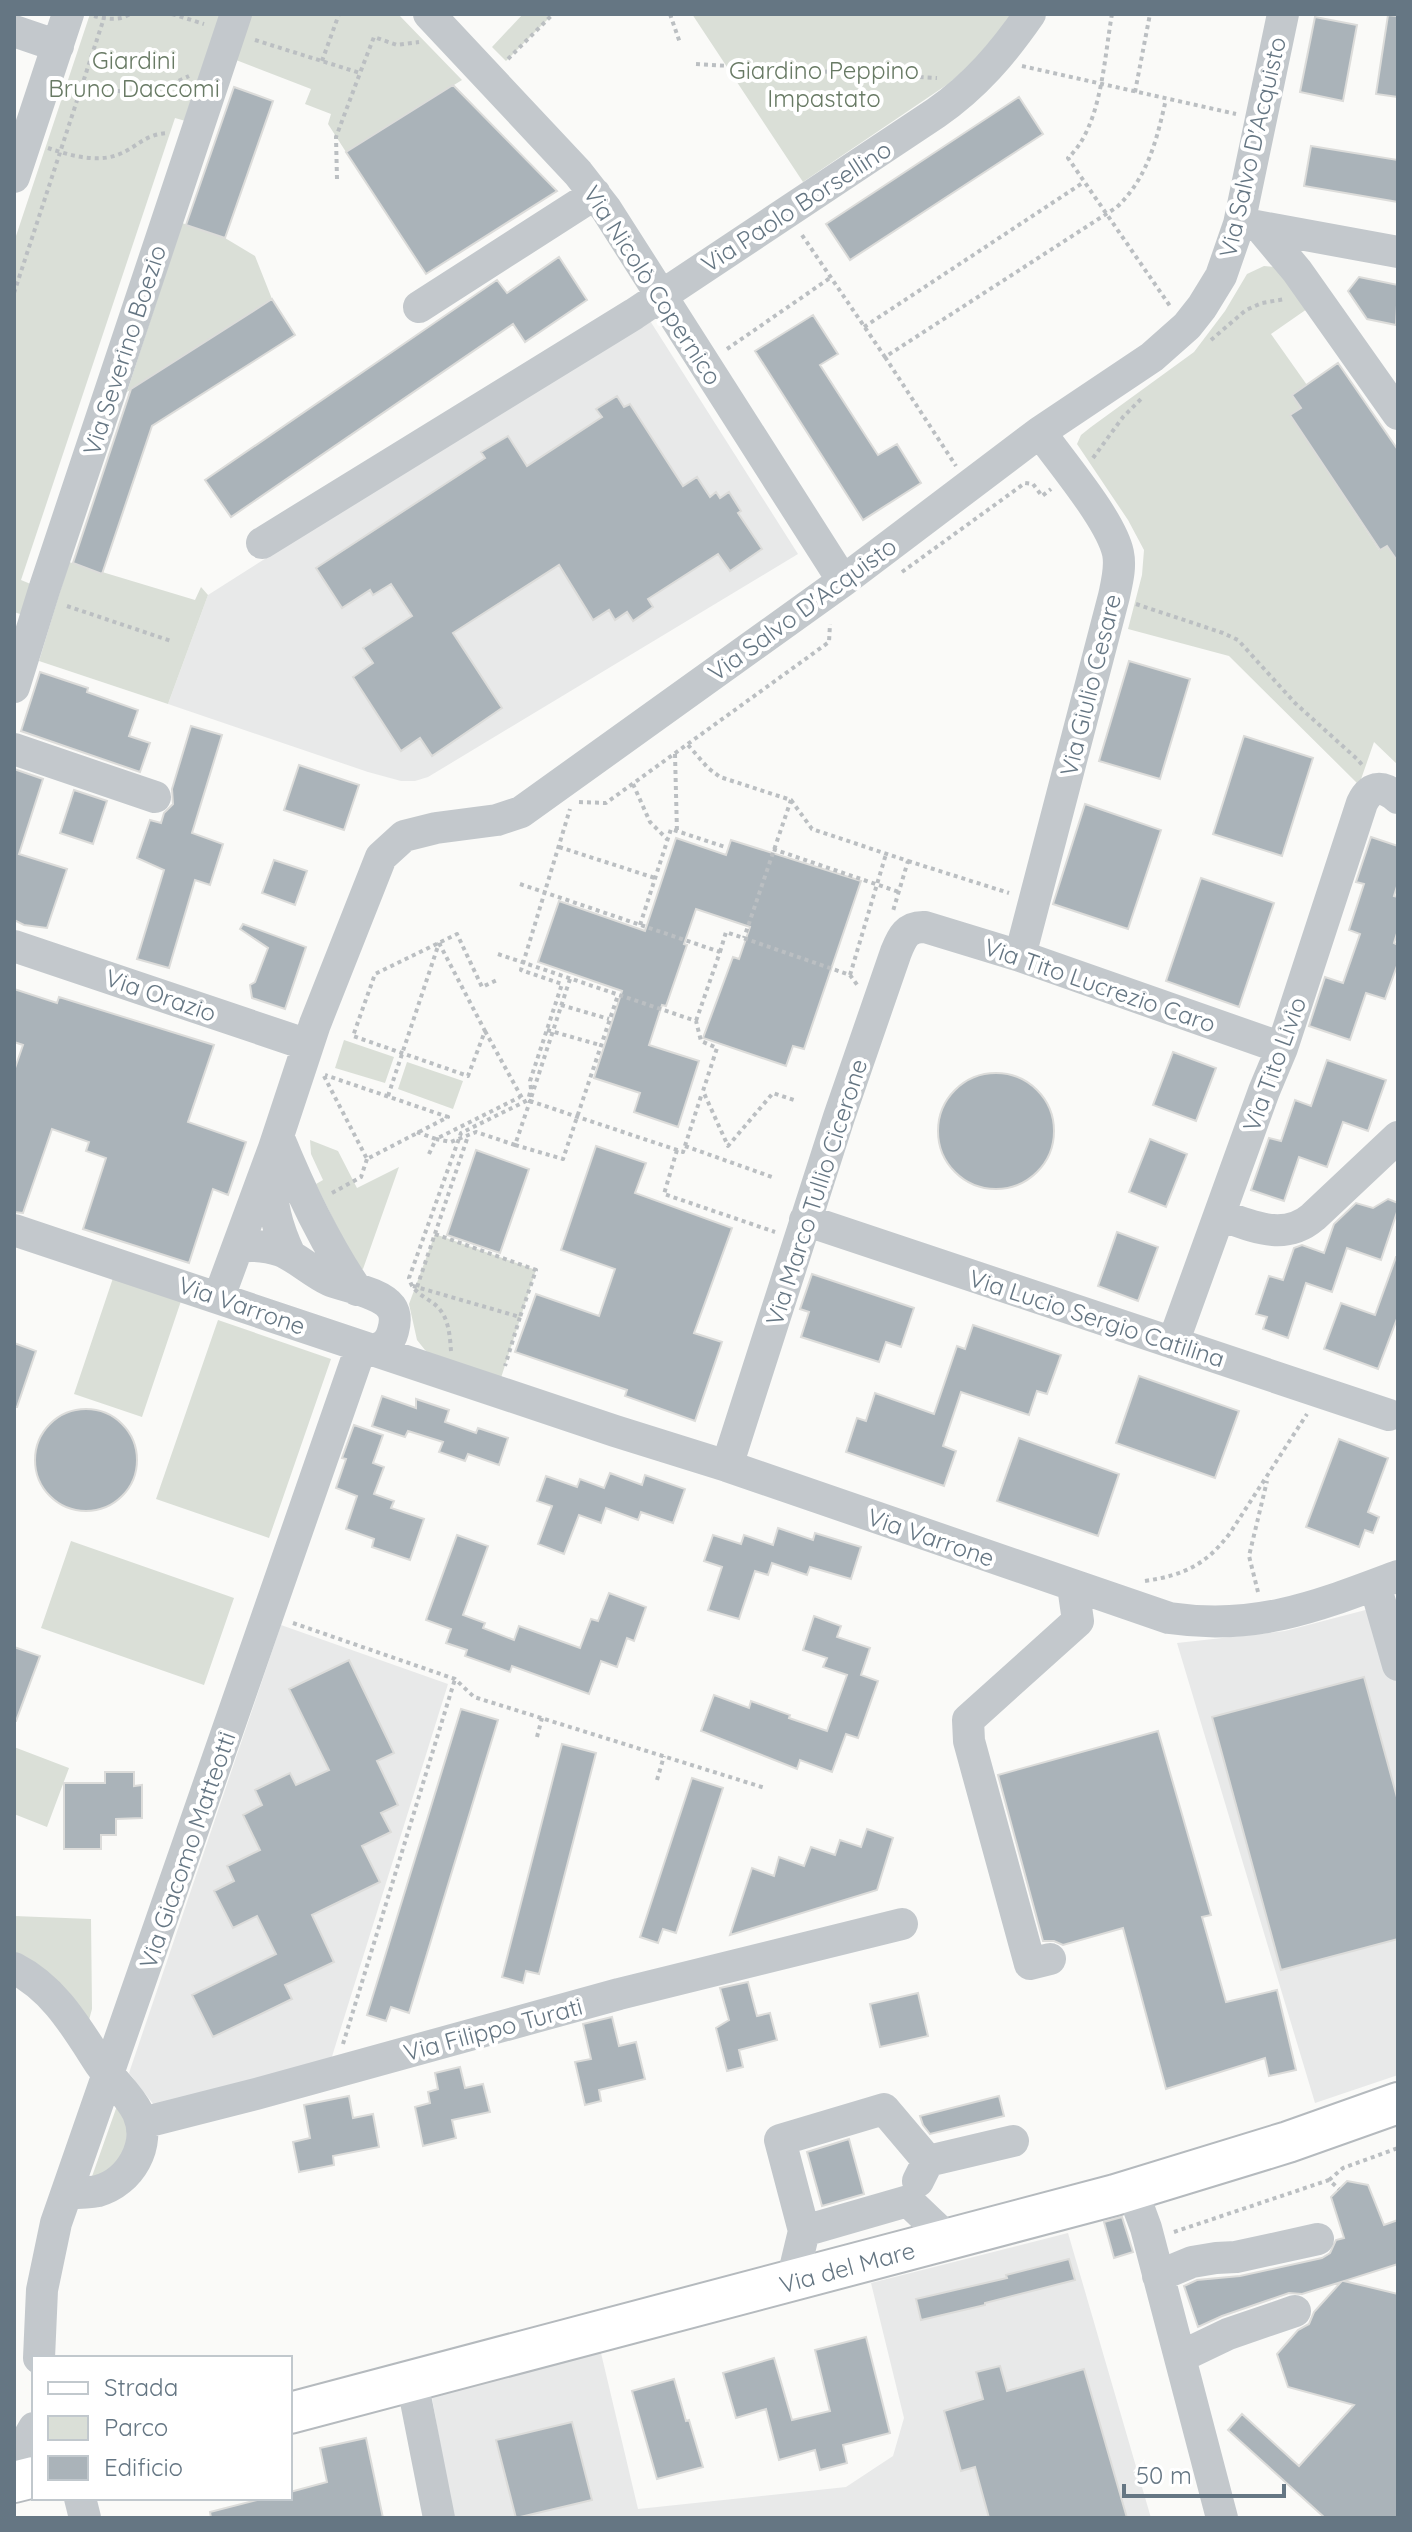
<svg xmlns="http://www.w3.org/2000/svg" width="1412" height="2532" viewBox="0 0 1412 2532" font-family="Quicksand,sans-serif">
  <rect width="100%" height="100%" fill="#fafaf8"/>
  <path fill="#e8e9e9" d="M647 316 798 554 428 777 415 781H401L368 772 168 704 208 595Z
    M1377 1607 1398 1688V2075L1315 2103 1177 1643 1285 1631Z
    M281 1625 448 1684 330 2063 157 2109 129 2073Z
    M1068 2233 1151 2518H453L431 2392 601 2353 638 2509 846 2487 893 2456 904 2418 871 2283Z"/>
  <path fill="#dadfd7" d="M90 14H223L189 122 175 118 21 580 33 585 23 615 14 612V242Z
    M251 14H398L462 80 346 152 328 124 331 114 305 104 311 89 236 60Z
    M523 14H553L506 61 492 47Z
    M692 14H1014L970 65 948 84 803 182Z
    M182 223 225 238 255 256 272 299 127 392Z
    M1264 266 1275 267 1307 309 1271 334 1307 385 1292 395 1301 408 1290 415 1379 550 1387 546 1398 562V765L1374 742 1359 785 1229 656 1128 629 1142 575 1144 550 1128 520 1077 444 1081 435 1091 427 1194 352 1225 311 1247 274Z
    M69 562 195 600 201 587 208 595 168 704 39 661Z
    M344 1040 394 1057 385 1083 335 1068Z
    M407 1062 463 1081 453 1109 398 1089Z
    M310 1140 338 1151 357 1188 399 1167 363 1269 357 1268 316 1184 323 1180 311 1154Z
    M435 1234 536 1270 499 1384 445 1365 425 1350 417 1340 409 1304Z
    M113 1278 181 1301 142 1417 74 1394Z
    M218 1320 331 1359 269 1538 156 1499Z
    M71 1541 234 1598 204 1685 41 1628Z
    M14 1747 69 1768 47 1827 14 1814Z
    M14 1916 91 1919 92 2009 89 2020 14 1954Z
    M118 2103 128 2118 125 2159 90 2182Z"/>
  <path fill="#aab3b9" stroke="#dcdcda" stroke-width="2" d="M1388 15 1398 16V97L1376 94Z
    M1315 17 1357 25 1343 101 1300 92Z
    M453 85 557 191 426 274 346 152Z
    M234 87 273 101 225 238 186 225Z
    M1019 97 1043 134 850 260 826 224Z
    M1311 146 1398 160V202L1304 186Z
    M559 257 587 300 525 342 513 324 231 517 205 480 497 280 507 293Z
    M1359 277 1398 285 1396 325 1367 319 1348 291Z
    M272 299 295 335 152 426 102 574 73 563 131 389Z
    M813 315 838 354 820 365 878 455 897 444 921 483 863 520 755 351Z
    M1338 363 1398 450V562L1387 546 1380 550 1290 415 1301 408 1292 395Z
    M617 396 624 407 630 404 683 486 697 477 710 497 716 492 720 498 729 492 741 511 738 513 762 549 730 571 718 554 648 599 653 607 633 621 627 612 615 620 609 610 593 620 559 565 453 633 502 708 432 756 420 738 401 751 353 677 373 663 363 648 412 616 391 584 373 595 370 590 342 608 316 568 485 458 481 452 508 436 527 466 602 417 596 409Z
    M1129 661 1190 679 1160 779 1099 761Z
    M40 672 88 688 87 692 138 710 129 736 150 743 140 772 21 731Z
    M191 726 222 735 192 833 223 844 210 885 195 880 169 968 137 959 164 870 137 858 150 820 161 823 164 813 173 804 172 789Z
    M1244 736 1313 758 1282 856 1213 834Z
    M299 765 359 785 344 830 284 810Z
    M14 769 43 779 19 854 67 869 47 928 24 925 14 920Z
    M74 790 107 801 93 844 60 833Z
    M1085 804 1161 830 1128 929 1053 904Z
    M1371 837 1398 846V883L1394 896 1398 897V930L1394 943 1398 945V963L1385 999 1366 993 1350 1040 1309 1026 1325 977 1343 983 1360 934 1349 930 1364 884 1356 882Z
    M676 838 726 855 731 840 861 881 804 1049 793 1046 786 1066 703 1038 733 957 739 959 750 927 696 909 684 944 687 945 666 1006 662 1005 649 1045 699 1061 678 1127 634 1112 640 1093 594 1078 622 991 538 962 559 901 645 931Z
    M274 860 307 871 295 905 262 893Z
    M1201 878 1274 903 1239 1007 1166 981Z
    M243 924 306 947 285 1009 252 998 250 985 255 982 268 948 240 929Z
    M14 989 57 1003 59 997 214 1045 188 1122 246 1142 228 1195 213 1189 189 1263 83 1229 106 1158 86 1151 89 1142 52 1129 23 1213 14 1212V1071L23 1045 14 1042Z
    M1173 1052 1216 1068 1196 1121 1153 1105Z
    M1327 1060 1386 1080 1368 1131 1343 1122 1327 1167 1299 1157 1284 1201 1251 1190 1269 1138 1281 1141 1295 1100 1311 1106Z
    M938 1131a58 58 0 1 1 116 0a58 58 0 1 1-116 0Z
    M1150 1139 1187 1154 1166 1207 1129 1192Z
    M596 1146 646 1163 635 1193 732 1228 694 1333 722 1342 695 1421 625 1396 627 1390 515 1352 536 1294 599 1316 615 1269 561 1250Z
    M476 1150 529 1169 500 1253 447 1235Z
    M1388 1199 1398 1203V1209L1381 1260 1347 1248 1332 1292 1306 1283 1288 1338 1263 1329 1267 1317 1256 1314 1269 1276 1283 1280 1294 1248 1302 1245 1324 1253 1334 1224 1356 1203 1373 1208Z
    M1117 1232 1158 1247 1138 1301 1098 1286Z
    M1396 1257H1398V1316L1378 1369 1324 1349 1341 1303 1375 1315Z
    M812 1274 914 1308 901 1347 886 1342 879 1362 801 1337 809 1312 800 1309Z
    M973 1325 1061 1355 1047 1394 1037 1391 1029 1415 961 1392 943 1446 956 1451 944 1486 846 1452 857 1418 866 1421 875 1393 934 1414 957 1346 965 1349Z
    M14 1343 36 1351 17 1407H14Z
    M1139 1376 1239 1411 1215 1478 1116 1443Z
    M382 1396 416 1408V1399L449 1410 445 1422 476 1433 478 1428 508 1438 499 1465 468 1454 465 1461 439 1452 443 1442 408 1431 405 1437 372 1426Z
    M35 1460a51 51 0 1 1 102 0a51 51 0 1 1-102 0Z
    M354 1425 383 1435 373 1463 384 1467 374 1494 394 1501 391 1508 424 1519 410 1560 372 1547 374 1539 346 1529 357 1496 336 1488 346 1459 342 1458Z
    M1019 1438 1119 1474 1098 1536 997 1501Z
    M1339 1439 1388 1458 1368 1512 1379 1517 1373 1533 1365 1530 1359 1547 1306 1527Z
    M610 1473 642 1485 645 1475 685 1489 673 1523 641 1512 638 1520 606 1508 601 1523 579 1515 564 1554 538 1544 552 1506 537 1501 546 1476 577 1487 580 1479 604 1488Z
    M778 1528 813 1540 815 1533 861 1547 851 1579 810 1567 807 1575 772 1563 768 1575 755 1571 739 1619 708 1610 722 1567 704 1561 713 1535 741 1544 744 1535 773 1545Z
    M457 1535 488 1546 463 1615 485 1623 483 1628 514 1640 519 1626 580 1648 591 1619 598 1621 609 1593 646 1607 634 1641 627 1638 617 1667 601 1661 589 1694 512 1666 510 1672 465 1656 467 1650 446 1643 451 1629 426 1620Z
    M814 1616 841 1626 837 1637 870 1648 861 1675 878 1681 858 1738 846 1734 832 1772 800 1760 797 1769 701 1731 714 1695 749 1708 751 1701 790 1715 789 1718 827 1731 847 1675 823 1667 827 1658 803 1650Z
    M14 1647 40 1656 16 1721H14Z
    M349 1660 394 1753 377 1761 398 1805 381 1813 391 1832 362 1846 380 1882 312 1915 334 1962 285 1985 292 1999 213 2037 192 1995 276 1954 257 1916 233 1928 214 1891 234 1881 227 1866 260 1850 243 1815 262 1805 255 1790 290 1773 296 1785 329 1770 289 1689Z
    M1364 1677 1398 1801V1939L1281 1970 1212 1717Z
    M461 1709 498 1720 409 2013 391 2007 386 2021 367 2015Z
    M1158 1731 1211 1915 1202 1917 1226 2002 1277 1990 1296 2070 1269 2076 1265 2058 1166 2089 1123 1928 1063 1945 1054 1941H1043L998 1775Z
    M562 1744 596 1753 539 1974 526 1971 523 1983 502 1977Z
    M105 1772H134V1786L142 1785V1818L116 1819V1835H101V1849H64V1783H105Z
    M692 1778 723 1788 676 1933 663 1929 658 1943 640 1937Z
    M867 1829 893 1838 877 1890 730 1935 752 1868 774 1876 779 1857 804 1866 811 1847 835 1855 840 1840 861 1847Z
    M748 1982 757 2016 770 2013 777 2040 739 2050 743 2067 727 2071 716 2028 729 2020 720 1988Z
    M918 1993 928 2036 880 2047 870 2004Z
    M612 2017 619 2046 636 2042 645 2079 599 2090 601 2101 585 2105 575 2062 591 2059 583 2024Z
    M460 2067 465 2088 483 2084 490 2112 452 2120 456 2138 423 2146 415 2107 430 2103 428 2092 438 2089 435 2073Z
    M349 2096 353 2118 373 2114 379 2147 333 2156 334 2165 299 2172 293 2142 310 2138 304 2105Z
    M999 2096 1004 2116 930 2134 923 2125 920 2116Z
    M849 2139 864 2194 822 2206 807 2152Z
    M1347 2181 1368 2185 1384 2225 1398 2220V2264L1344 2281 1398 2294V2518H1325L1228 2430 1242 2414 1299 2466 1354 2405 1288 2387 1277 2354 1298 2330 1309 2324 1314 2312 1341 2282 1302 2294 1289 2293 1222 2316 1198 2327 1184 2286 1197 2280 1240 2276 1322 2258 1330 2253 1336 2240 1344 2238 1331 2197Z
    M1122 2217 1133 2252 1114 2258 1104 2222Z
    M1069 2259 1075 2280 985 2303V2305L921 2320 916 2299 1007 2278 1006 2275Z
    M866 2337 890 2433 843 2445 847 2463 820 2470 815 2450 779 2460 766 2409 736 2418 723 2373 774 2358 792 2420 830 2411 815 2350Z
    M1000 2366 1007 2391 1084 2369 1127 2518H989L975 2467 961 2471 944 2411 983 2399 976 2372Z
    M674 2379 686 2421 689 2420 703 2467 657 2479 632 2391Z
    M572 2422 592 2500 516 2518 496 2440Z
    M366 2438 383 2518H211L210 2512 265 2498H290V2492L327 2482 320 2448Z"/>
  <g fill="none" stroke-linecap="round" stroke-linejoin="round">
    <g stroke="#b5babe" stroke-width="44">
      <path id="major" d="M290 2413 1115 2195 1288 2142 1398 2103
        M14 2482 34 2477"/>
    </g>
    <path stroke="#bbbfc2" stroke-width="4" stroke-dasharray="4 4" stroke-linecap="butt" d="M172 14 204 24
      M670 14 680 43
      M1112 14C1104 58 1102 126 1068 158L1170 306
      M94 16C106 19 120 21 130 14
      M255 40 360 73 374 37 397 45 419 42
      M508 59 553 14
      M322 61 339 14
      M696 64 937 78
      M1022 66 1236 114
      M70 91 92 96 117 91 146 92 161 89 189 76
      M1135 92 1150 14
      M48 148C68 155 96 163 117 155 137 148 144 134 168 133
      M337 179 336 137 360 73
      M802 235 885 357 1117 207C1148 177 1157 139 1166 99
      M14 293 104 18
      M864 327 1084 182
      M1211 340 1246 310 1262 303 1285 299
      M727 349 830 278
      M885 357 956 466
      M1093 458 1123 417 1143 397
      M902 572 1025 483 1033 484 1042 496 1051 489
      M1136 604 1223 633 1238 640 1295 703 1357 759 1364 767
      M67 606 171 641
      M688 745 708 768 720 777 791 800 744 938
      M675 754 677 832
      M633 784 650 822 667 839
      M791 800 812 829 908 861 893 911
      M579 802 606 803 829 642 830 624
      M559 847 655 878
      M773 849 899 892
      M908 861 1009 893
      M520 884 720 952 696 1021
      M640 925 671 829 725 847
      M439 943 485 1031 468 1076 353 1036 375 974 457 934 482 987 497 980
      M720 952 726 932 850 975 858 986
      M498 954 696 1021 701 1041 717 1048 703 1091 728 1146 773 1093 797 1101
      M850 975 886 854
      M570 979 530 1101 683 1152 702 1093
      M561 1005 609 1019
      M547 1030 600 1045
      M485 1031 522 1098
      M324 1076 367 1159 448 1117 325 1075
      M388 1096 439 943
      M417 1132 436 1139 520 1097
      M515 1145 563 1159 618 995
      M685 1146 772 1177
      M677 1150 664 1194 775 1232
      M429 1154 436 1139 451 1142 476 1132 515 1145 530 1101 528 1100 531 1089 530 1081 562 984 521 970 570 809
      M332 1193 361 1177 367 1159
      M435 1234 536 1270 520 1317
      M413 1286 520 1317 505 1366
      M417 1287 468 1136
      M451 1351C450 1337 449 1322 441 1311 432 1298 413 1296 409 1278L461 1133 528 1100
      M1145 1581C1184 1575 1206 1565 1230 1533L1307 1414
      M1258 1592 1249 1556 1267 1481
      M293 1623 455 1679 474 1697 765 1788
      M537 1737 542 1718
      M657 1780 664 1756
      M343 2044 455 1679
      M1329 2180 1343 2168 1398 2148
      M1174 2232 1329 2180 1339 2189"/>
    <path stroke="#c3c8cc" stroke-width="32" d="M429 14 578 173 606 209 843 581
      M14 31 58 46
      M14 177 68 14
      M1256 226 1398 252
      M1260 227 1297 271 1398 414
      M419 307 595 194
      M262 543 634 314 936 113C975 86 1003 53 1030 14
      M14 687 45 587 236 14
      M14 749 155 797
      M14 946 308 1045
      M1020 956 1114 596C1117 582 1121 567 1118 553 1111 520 1061 462 1040 432
      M278 1136C300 1190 324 1242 357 1290
      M272 1171C270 1203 277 1227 290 1255
      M1220 1215C1252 1226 1284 1242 1313 1217L1398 1137
      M805 1220 1389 1415
      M14 1230 615 1431 727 1466 1169 1618C1257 1631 1318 1606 1398 1576
      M238 1247C252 1245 267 1246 281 1251 298 1258 312 1272 329 1280 345 1287 380 1292 391 1307 396 1314 395 1324 393 1331 390 1343 383 1348 372 1350
      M219 1297 274 1148 315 1024 381 857 404 836 436 828 497 820 521 812 843 581 1040 432 1152 357 1187 326 1202 307 1221 276 1239 224 1283 14
      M1173 1343 1264 1091 1282 1048 1362 803C1371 784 1384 786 1398 798
      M727 1466 839 1117 896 952C902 937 907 926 925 927L1020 956 1282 1048
      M1375 1585 1398 1665
      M1050 1959 1030 1964 969 1741 968 1720 1078 1621 1073 1586
      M14 1968C55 1989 76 2027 100 2064 112 2081 129 2094 138 2113 152 2145 130 2182 98 2191 88 2193 77 2193 67 2193
      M142 2123 256 2094 619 1994 902 1924
      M918 2181 928 2161 1013 2141
      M1132 2190 1146 2228 1222 2518
      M804 2231 780 2140 884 2109 928 2161
      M1158 2276 1192 2262 1216 2258 1236 2257 1318 2239
      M792 2281 804 2231 908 2201 949 2240
      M1180 2357 1228 2334 1295 2311
      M39 2358 42 2290 56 2223 361 1347
      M412 2381 439 2518
      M14 2463 34 2428
      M80 2498 85 2518"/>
    <use href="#major" stroke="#fff" stroke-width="40"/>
  </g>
  <g text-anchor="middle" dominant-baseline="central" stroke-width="8" stroke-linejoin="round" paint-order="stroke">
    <g font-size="24" fill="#687a64" stroke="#fff">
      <text x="134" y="60">Giardini<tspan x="134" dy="28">Bruno Daccomi</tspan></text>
      <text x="824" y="70">Giardino Peppino<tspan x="824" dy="28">Impastato</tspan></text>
    </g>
    <g font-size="24" fill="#657683" stroke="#fff">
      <text transform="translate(1252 147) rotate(-77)">Via Salvo D'Acquisto</text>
      <text transform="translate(796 206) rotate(-33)">Via Paolo Borsellino</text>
      <text transform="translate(653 285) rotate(57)">Via Nicolò Copernico</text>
      <text transform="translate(124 350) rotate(-72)">Via Severino Boezio</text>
      <text transform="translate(802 609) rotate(-36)">Via Salvo D'Acquisto</text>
      <text transform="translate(1090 685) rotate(-76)">Via Giulio Cesare</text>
      <text transform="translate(1100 985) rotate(19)">Via Tito Lucrezio Caro</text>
      <text transform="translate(161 995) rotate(19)">Via Orazio</text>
      <text transform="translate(1274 1064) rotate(-70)">Via Tito Livio</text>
      <text transform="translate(816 1192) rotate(-72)">Via Marco Tullio Cicerone</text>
      <text transform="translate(242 1305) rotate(19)">Via Varrone</text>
      <text transform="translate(1097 1318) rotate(18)">Via Lucio Sergio Catilina</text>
      <text transform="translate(931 1537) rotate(19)">Via Varrone</text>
      <text transform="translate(187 1850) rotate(-71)">Via Giacomo Matteotti</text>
      <text transform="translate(493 2029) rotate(-15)">Via Filippo Turati</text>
      <text transform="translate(847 2267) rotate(-15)">Via del Mare</text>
    </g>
  </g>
  <rect width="1412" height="2532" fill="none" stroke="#657683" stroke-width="32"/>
  <rect x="32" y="2356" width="260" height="144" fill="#ffffff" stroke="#c1c8cd" stroke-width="2"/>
  <rect x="48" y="2382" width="40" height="12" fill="#ffffff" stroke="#c1c8cd" stroke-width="2"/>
  <text x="104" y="2396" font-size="24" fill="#657683">Strada</text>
  <rect x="48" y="2416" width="40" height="24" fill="#dadfd7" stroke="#c1c8cd" stroke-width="2"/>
  <text x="104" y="2436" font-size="24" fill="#657683">Parco</text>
  <rect x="48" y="2456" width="40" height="24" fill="#aab3b9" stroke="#c1c8cd" stroke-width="2"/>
  <text x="104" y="2476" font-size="24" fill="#657683">Edificio</text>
  <path d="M1124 2484v12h160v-12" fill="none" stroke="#657683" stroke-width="4"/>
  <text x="1136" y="2484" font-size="24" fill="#657683" stroke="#ffffff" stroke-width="6" paint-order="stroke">50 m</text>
</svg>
